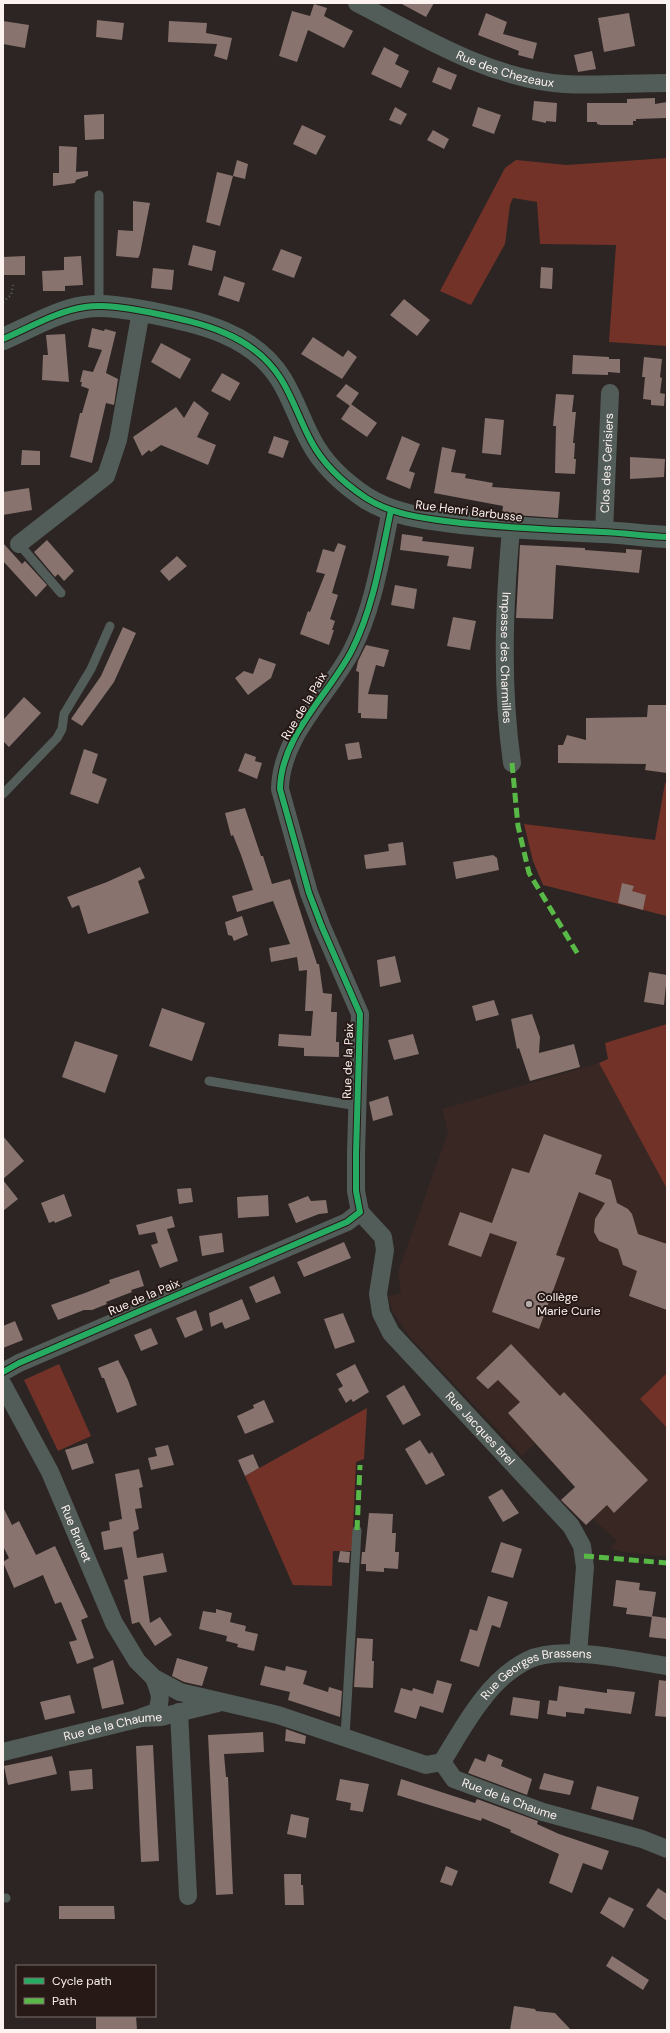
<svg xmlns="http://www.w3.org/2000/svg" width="670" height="2033" viewBox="0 0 670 2033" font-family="'DM Sans',sans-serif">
  <rect width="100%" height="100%" fill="#2c2523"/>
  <path fill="#392723" d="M599 1063 667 1189V1557L622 1552 610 1548 617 1541 593 1519 586 1525 561 1500 575 1487 535 1444 522 1456 409 1336 393 1312 388 1296 401 1293 398 1272 448 1132 442 1109Z"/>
  <path fill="#723228" d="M667 158V346L609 342 616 245 540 244 537 202 513 198 510 205 505 244 471 305 440 291 505 168 516 160 567 165Z
    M665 783H667V916L543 885 533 861 524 824 655 840Z
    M667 1024V1189L599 1063 608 1059 605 1043Z
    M59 1364 91 1436 58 1451 24 1380Z
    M667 1373V1428L640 1399Z
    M367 1408 364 1459 356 1462 352 1551H333L332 1586 293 1585 245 1476Z"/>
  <path fill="#88736e" d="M400 3H434L426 17Z
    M314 4 327 8 324 16 353 31 344 48 308 30 297 62 279 56 292 11 310 16Z
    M486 13 507 22 503 34 537 43 533 59 518 55 519 51 478 35Z
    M629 13 635 46 604 52 598 18Z
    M97 20 124 23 122 40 96 37Z
    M3 21 29 25 25 48 3 44Z
    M169 21 207 23 206 33 232 38 227 60 214 56 217 44 168 42Z
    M384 47 399 55 395 64 409 71 401 88 371 74Z
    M592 51 596 69 578 72 574 55Z
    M438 67 457 75 451 90 432 82Z
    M655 98V104L667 102V118L636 119V121H633V125H601L597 124V122H587V103H627V99Z
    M534 101 557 103 556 122 546 121V123L532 120Z
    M395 107 407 114 401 125 389 120Z
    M478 107 501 115 494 134 472 126Z
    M104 114V139L85 140 84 115Z
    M302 125 326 136 316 155 293 144Z
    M433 130 449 139 444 149 427 140Z
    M59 146 77 147 76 172 88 171V176L76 180 75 183 53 186V173H59Z
    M237 160 248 164 245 179 233 176Z
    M217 172 233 176 220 226 206 222Z
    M133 201 150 203 140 254 138 258 116 256 118 230 133 231Z
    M193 245 216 251 212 271 188 265Z
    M281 249 302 257 294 278 272 270Z
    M25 256V275H3V257Z
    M81 256 83 285 65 286V291H43L42 271 64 270V257Z
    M541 267 553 268 552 289 540 288Z
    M153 268 174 270 172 290 151 288Z
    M224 276 245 283 239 302 218 295Z
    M404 299 430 320 417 336 390 315Z
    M92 328 104 331 105 329 116 332 106 373 118 379 114 405 106 403 92 463 70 457 80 413H82L89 389 81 386 82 382H80L83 370 93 372 102 350 88 347Z
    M65 334 69 382 42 380 43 355H48L46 335Z
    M313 337 343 357 348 350 357 357 342 379 301 354Z
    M161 343 191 359 180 379 151 362Z
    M573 355 609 357V359H620V373L608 372V375L572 374Z
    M644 357 662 359 660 377 662 378 660 393 665 394 664 406 651 405V400L643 399 645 377H642Z
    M222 373 240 383 230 401 211 391Z
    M346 384 359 393 350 406 336 396Z
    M556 394 574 395 572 412H576L573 443H575L574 459H576L575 474 555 473 556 426H553Z
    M194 401 209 413 197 437 216 445 208 465 161 445 151 452 149 450 142 456 133 437 176 407 184 418Z
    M351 404 377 423 367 437 341 419Z
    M485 418 504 420 501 455 482 453Z
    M274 436 289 441 283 458 268 453Z
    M402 436 420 444 409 471 415 473 410 489 386 479Z
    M442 447 456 450 451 472 466 474 465 478 493 483 492 487 560 492 558 518 502 514 503 506 434 493Z
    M22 450 40 451V465H21Z
    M630 457 665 459 664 477 630 479Z
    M29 488 32 510 3 515V492Z
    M402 534 423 537 422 541 474 547 471 569 447 566 449 556 400 550Z
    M47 540 74 571 64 581 58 574 55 577 34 552Z
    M3 543 22 564 25 561 47 585 36 597 3 561Z
    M338 543 346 546 332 593 338 595 330 619 335 621 332 630H334L329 645 300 634 308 611 310 612 325 574 316 572 323 549 334 552Z
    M520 545 585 548V550L626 553V549L642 550 639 573 556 565 553 619 516 618Z
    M177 556 187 566 169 581 160 571Z
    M395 585 417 589 414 609 391 605Z
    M453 617 476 621 470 650 447 646Z
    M123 627 136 633 114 682 82 726 71 719 101 676Z
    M366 645 389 650 384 667 376 665 368 694 388 695 387 719 361 718V713H358L359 672 356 671 358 661Z
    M259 658 276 664 271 678 248 695 235 678 244 671 253 674Z
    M24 697 41 713 9 747 3 741V720Z
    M648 705H667V773L645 770 646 764 558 763V745H563L567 735 586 740V718L647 717Z
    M359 742 362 758 348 760 345 744Z
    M84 749 98 754 92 773 107 779 98 804 70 794Z
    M245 753 256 757 255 761 262 763 257 779 238 771Z
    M245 808 261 856H263L272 884 290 879 317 964H319L323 993 332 994 331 1012H337L336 1042H339V1057L304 1056V1048L278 1046 279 1034 311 1036 313 1011H305L307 970 299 971 297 957 271 962 269 948 290 944 273 901 237 912 232 896 253 890 241 855 233 835 231 836 225 813Z
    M403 842 406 865 366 869 364 855 389 851 388 844Z
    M493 855 497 858 499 870 456 879 453 862Z
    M140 867 145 878 138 881 149 913 88 934 79 905 72 908 67 897 107 882Z
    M622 883 634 886 632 891 646 895 643 910 618 903Z
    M242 916 248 935 234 941 232 936 228 935 225 922Z
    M395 956 401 982 380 987 377 960Z
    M649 972 667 975 664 1005 644 1002Z
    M494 1000 499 1015 476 1021 472 1006Z
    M162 1008 205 1023 192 1061 149 1046Z
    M532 1014 540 1037 539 1053 574 1044 580 1067 530 1081 519 1048 517 1049 511 1019Z
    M413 1034 419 1054 394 1060 388 1040Z
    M75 1041 118 1055 105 1093 62 1077Z
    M388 1096 393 1115 373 1121 369 1102Z
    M544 1134 602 1155 595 1174 611 1180 617 1203 628 1209 632 1214 638 1234 667 1244V1310L629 1296 637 1271 623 1265 618 1249 599 1241 594 1232 595 1219 605 1203 579 1192 556 1255 565 1258 539 1329 492 1312 517 1242 490 1233 481 1257 448 1245 460 1212 492 1223 512 1168 529 1173Z
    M3 1136 24 1161 3 1179Z
    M3 1180 18 1199 3 1211Z
    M191 1188 193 1202 179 1204 177 1189Z
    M64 1194 72 1216 55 1223 54 1221 49 1223 41 1203Z
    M268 1195 269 1216 238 1218 237 1197Z
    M308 1196 311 1201 326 1200 328 1213 319 1214 296 1223 288 1204Z
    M172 1216 175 1227 167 1229 178 1261 160 1268 151 1245 158 1243 155 1232 139 1235 136 1225Z
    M222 1233 224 1252 202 1256 199 1236Z
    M344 1242 351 1258 304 1277 297 1262Z
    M139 1270 144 1286 131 1290 132 1292 106 1302 107 1304 92 1310H84L58 1320 51 1305 85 1293 110 1283 109 1280Z
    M274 1276 281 1293 256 1303 249 1287Z
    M242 1299 250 1319 225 1329 222 1322 211 1327 209 1313Z
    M196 1310 203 1330 185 1338 176 1318Z
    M343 1313 355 1342 335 1349 324 1319Z
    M15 1321 23 1340 3 1348V1326Z
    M151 1328 158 1344 141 1351 134 1335Z
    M511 1344 560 1396 564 1392 648 1480 614 1513 607 1505 586 1525 561 1500 575 1487 508 1413 520 1402 498 1380 488 1389 476 1378Z
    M118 1360 128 1380 137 1405 117 1413 104 1378H102L98 1368Z
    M355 1364 369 1392 353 1402 351 1399 346 1403 338 1389 343 1386 336 1374Z
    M404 1385 421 1415 403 1425 386 1396Z
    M264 1400 274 1422 245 1434 237 1416 254 1408 253 1405Z
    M420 1440 429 1454 432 1452 445 1475 426 1485 405 1449Z
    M87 1443 94 1463 72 1470 65 1450Z
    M168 1445 174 1465 151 1470 148 1458 157 1456 155 1448Z
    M253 1454 259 1468 245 1476 238 1460Z
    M139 1469 143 1487 139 1488 142 1508 135 1509 139 1529 133 1532 137 1558 163 1553 167 1572 143 1576 150 1623 160 1617 172 1635 155 1646 139 1622 132 1624 124 1580 128 1579 122 1547 104 1550 101 1532 110 1530 109 1522 122 1519 115 1474Z
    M502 1489 519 1513 503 1522 488 1497Z
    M3 1507 12 1525 19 1521 36 1555 55 1546 88 1617 81 1620 94 1658 77 1664 69 1642 77 1640 61 1602 55 1604 43 1575 14 1588 3 1562 9 1558 3 1546Z
    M369 1513 393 1514 392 1533H396L395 1552H399L398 1569 384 1568V1572L366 1571V1564H361L362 1552H365Z
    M501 1542 522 1549 513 1578 491 1572Z
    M340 1551 350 1552 349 1563 338 1562Z
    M616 1580 640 1583 639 1590 656 1592 652 1617 626 1614 627 1608 613 1606Z
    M488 1596 508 1602 500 1628 492 1625 479 1667 460 1661 470 1629 477 1631Z
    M216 1609 232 1613 230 1622 246 1626 245 1631 258 1634 254 1651 237 1647 238 1644 226 1641 227 1636 199 1629 203 1611 216 1613Z
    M652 1616 667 1618V1639L649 1637Z
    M357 1638 373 1639 372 1661H374L373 1688 354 1687Z
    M177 1658 208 1667 202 1686 184 1682 172 1676Z
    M113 1660 124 1704 102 1709 93 1668Z
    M265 1666 285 1671 286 1666 307 1671 303 1684 328 1692 329 1687 342 1691 340 1717 288 1700 290 1692 260 1685Z
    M437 1680 452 1684 443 1713 420 1706 416 1719 394 1712 401 1688 412 1691 413 1688 433 1694Z
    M659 1680 667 1681V1717L655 1716Z
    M559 1686 607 1693V1689L635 1692 631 1714 585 1708 584 1714 566 1712V1717L547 1714 549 1700 557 1701Z
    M70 1695 75 1713 45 1720 40 1702Z
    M513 1697 540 1701 538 1719 510 1715Z
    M286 1729 306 1736 305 1744 285 1741Z
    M263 1732 264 1752 224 1754 226 1777H228L233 1894 216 1895 208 1735Z
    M153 1745 159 1861 141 1862 136 1746Z
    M488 1754 503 1760 501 1766 532 1779 527 1795 468 1773 475 1758 485 1762Z
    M52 1756 57 1774 8 1785 4 1766Z
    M92 1769 93 1789 71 1791 69 1771Z
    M544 1773 574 1781 570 1795 539 1789Z
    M340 1779 369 1784 363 1812 350 1810 351 1803 336 1800Z
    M401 1779 475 1803 477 1799 538 1821 537 1824 559 1834 609 1851 602 1870 583 1863 572 1893 549 1883 559 1854 510 1832 511 1830 482 1818 481 1821 397 1795Z
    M597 1786 639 1797 633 1820 591 1809Z
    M291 1814 309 1818 306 1838 287 1834Z
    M446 1866 458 1871 452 1886 440 1882Z
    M284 1874H301V1885H303L304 1905H285Z
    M658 1888 667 1894V1921L646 1906Z
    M609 1897 634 1909 624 1928 600 1913Z
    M59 1906H114L115 1919H59Z
    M612 1956 649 1980 643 1990 606 1966Z
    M514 2006 535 2009 536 2011 555 2013 571 2030H510Z
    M96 2016H136L137 2030H96Z"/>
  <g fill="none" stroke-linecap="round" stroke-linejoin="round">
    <path stroke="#5c625f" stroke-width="2.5" stroke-dasharray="1 3" stroke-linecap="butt" d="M3 302 11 295 13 285"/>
    <path stroke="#525d59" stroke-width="9" d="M99 195V306
      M19 544 61 593
      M3 794 57 738 62 729 64 714 91 669 110 626
      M209 1081 357 1106
      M345 1737 357 1530
      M3 1898H6"/>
    <g stroke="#525d59" stroke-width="18">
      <path id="s1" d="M357 3C421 36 490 79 564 84 598 86 633 83 667 83"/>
      <path id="s2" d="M511 529C504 607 501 685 512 763"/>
      <path id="s3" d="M604 532 610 393"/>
      <path d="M19 544 106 476 118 440 141 311"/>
      <path id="s4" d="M360 1212 383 1237 385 1250 378 1294 381 1313 391 1333 571 1526 582 1546 585 1567 578 1654"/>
      <path d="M3 1372 19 1363 347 1222 360 1212 356 1191V1154L360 1014 322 927 309 893 280 789C281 735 329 695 352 650 374 606 381 557 391 510"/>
      <path id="s5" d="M3 1385 50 1472 114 1623 137 1661 154 1678 180 1692 278 1715 426 1765 442 1762"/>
      <path d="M179 1712 188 1896"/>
      <path d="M142 1717 156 1712C163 1698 159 1691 154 1678"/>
      <path id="s6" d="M3 1752 141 1718 161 1717 218 1703"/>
      <path id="s7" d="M442 1762C455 1741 467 1719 482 1700 494 1684 510 1669 528 1660 561 1644 631 1661 667 1666"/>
      <path id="s8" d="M442 1762 454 1779 543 1812 642 1839 667 1849"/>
    </g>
    <path stroke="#505f5a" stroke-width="22" d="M3 339C29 328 57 311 85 307 107 304 131 309 153 313 201 323 253 334 281 379 293 398 300 421 311 441 323 464 345 484 366 498 394 516 429 519 461 523 509 528 555 530 602 532 624 533 645 536 667 537"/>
    <path stroke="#58b947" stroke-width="5" stroke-dasharray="10 5" stroke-linecap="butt" d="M512 763 518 826 529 873 579 956
      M357 1530 360 1465
      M584 1556 667 1563"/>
    <g stroke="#261916" stroke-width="8">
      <path id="cycleway" d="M3 339C29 328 57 311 85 307 107 304 131 309 153 313 201 323 253 334 281 379 293 398 300 421 311 441 323 464 345 484 366 498 394 516 429 519 461 523 509 528 555 530 602 532 624 533 645 536 667 537
        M3 1372 19 1363 347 1222 360 1212 356 1191V1154L360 1014 322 927 309 893 280 789C281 735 329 695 352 650 374 606 381 557 391 510"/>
    </g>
    <use href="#cycleway" stroke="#26ab63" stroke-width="6"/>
  </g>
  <circle fill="#b3aaa8" stroke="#261916" stroke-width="1.5" cx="529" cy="1304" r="4"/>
  <g text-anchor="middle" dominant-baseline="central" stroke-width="4" stroke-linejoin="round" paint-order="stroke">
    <g font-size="12" fill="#fcf2f0" stroke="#261916">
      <text stroke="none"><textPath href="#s1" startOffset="163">Rue des Chezeaux</textPath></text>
      <text stroke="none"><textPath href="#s3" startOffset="69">Clos des Cerisiers</textPath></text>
      <text transform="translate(469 511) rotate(7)">Rue Henri Barbusse</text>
      <text stroke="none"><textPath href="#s2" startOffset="129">Impasse des Charmilles</textPath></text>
      <text transform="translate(304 706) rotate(-59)">Rue de la Paix</text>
      <text transform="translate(348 1061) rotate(-88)">Rue de la Paix</text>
      <text transform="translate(144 1297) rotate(-23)">Rue de la Paix</text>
      <text stroke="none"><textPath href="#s4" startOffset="264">Rue Jacques Brel</textPath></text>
      <text stroke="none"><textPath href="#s5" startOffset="166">Rue Brunet</textPath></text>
      <text stroke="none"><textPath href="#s7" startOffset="138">Rue Georges Brassens</textPath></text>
      <text stroke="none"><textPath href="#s6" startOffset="113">Rue de la Chaume</textPath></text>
      <text stroke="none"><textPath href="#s8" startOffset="80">Rue de la Chaume</textPath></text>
    </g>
    <g font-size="12" fill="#fcf2f0" stroke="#261916" text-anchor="start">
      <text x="537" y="1297">Collège<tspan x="537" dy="14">Marie Curie</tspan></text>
    </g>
  </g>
  <rect width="670" height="2033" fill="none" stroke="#fcf2f0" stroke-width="8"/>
  <rect x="16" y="1965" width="140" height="52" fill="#261916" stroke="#7c706d"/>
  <rect x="24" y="1978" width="20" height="6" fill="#26ab63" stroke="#7c706d"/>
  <text x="52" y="1985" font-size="12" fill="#fcf2f0">Cycle path</text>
  <rect x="24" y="1998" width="20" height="6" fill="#58b947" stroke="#7c706d"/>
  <text x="52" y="2005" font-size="12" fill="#fcf2f0">Path</text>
</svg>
